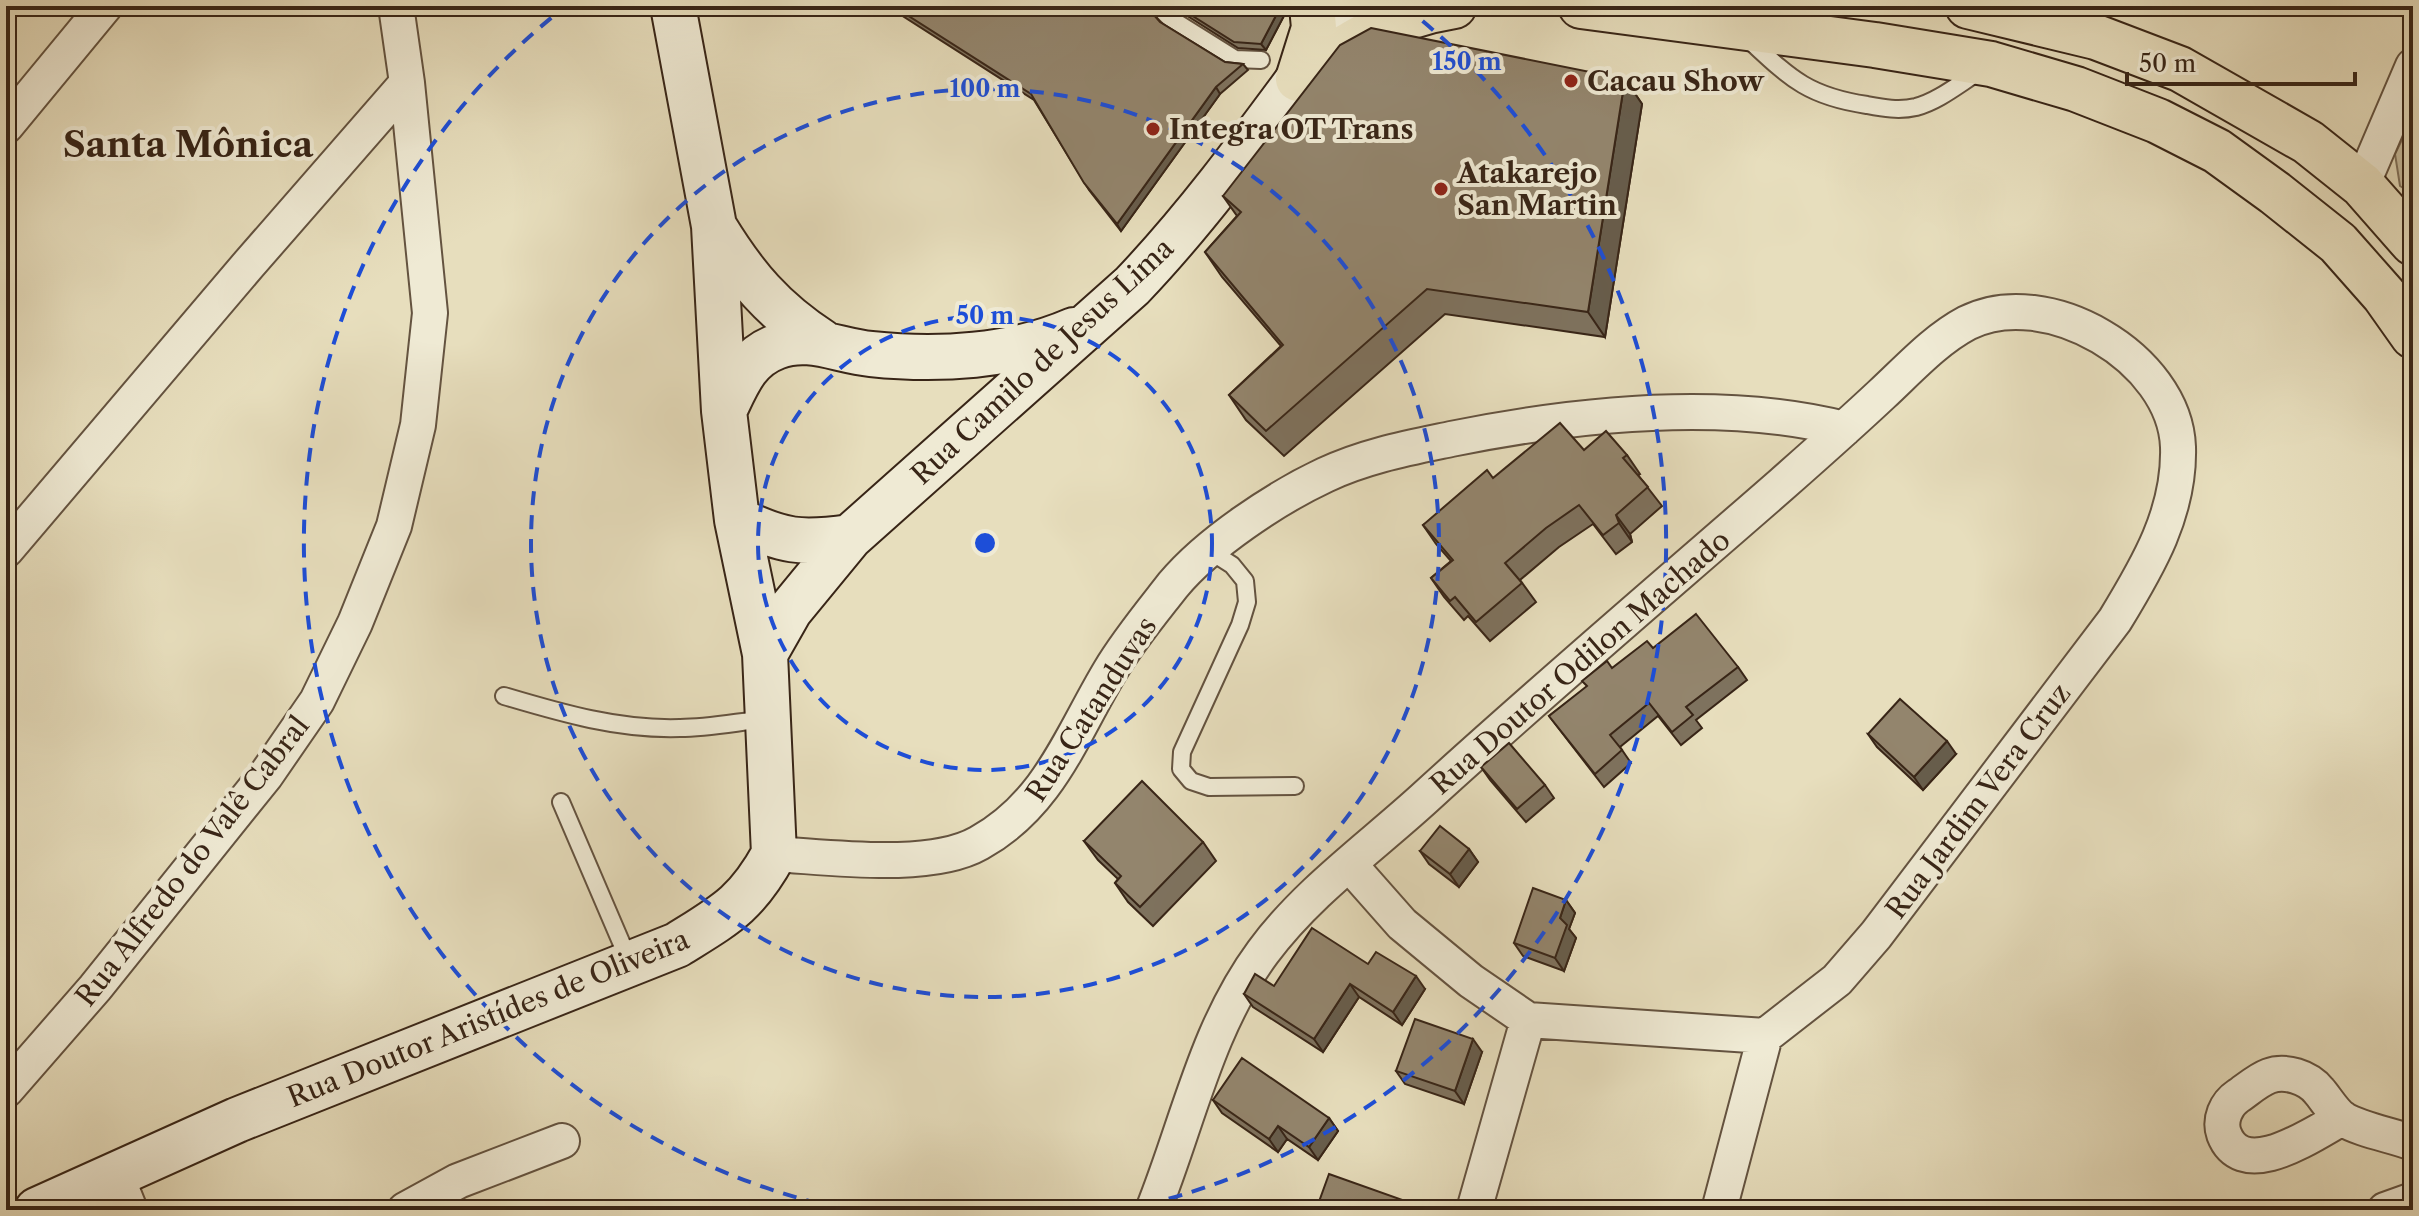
<svg xmlns="http://www.w3.org/2000/svg" width="2419" height="1216" viewBox="0 0 2419 1216" font-family="'Libre Caslon Text',serif">
  <rect width="100%" height="100%" fill="#e7debd"/>
  <filter id="stains"><feTurbulence type="fractalNoise" baseFrequency=".0025" numOctaves="4"/><feColorMatrix values="0 0 0 0 .2 0 0 0 0 .09 0 0 0 0 .02 0 0 0 .5 -.17"/></filter>
  <radialGradient id="worn" r=".72"><stop offset=".6" stop-color="#630" stop-opacity="0"/><stop offset="1" stop-color="#630" stop-opacity=".3"/></radialGradient>
  <path fill="#c9bfa1" stroke="#80725c" stroke-width="2" d="M2413 117V194L2400 186 2395 154Z"/>
  <g fill="none" stroke-linecap="round" stroke-linejoin="round">
    <g stroke="#645340" stroke-width="20">
      <path id="lane" d="M1158 6 1171 19 1235 59 1261 60
        M1747 38C1790 78 1807 96 1867 105 1883 108 1899 111 1916 107 1939 101 1960 83 1980 71
        M1210 551 1232 565 1245 581 1247 602 1240 625 1182 752 1181 769 1191 781 1209 787 1295 786
        M504 696C561 713 619 730 680 728 708 728 737 722 766 719
        M561 802 630 963"/>
    </g>
    <g stroke="#645340" stroke-width="38">
      <path id="street" d="M6 126 105 6
        M2362 185 2413 66
        M6 550 249 264 407 83
        M774 854C830 857 930 871 979 843 1049 804 1071 736 1110 671 1127 642 1152 612 1173 585 1208 543 1276 498 1325 475 1365 456 1408 448 1451 439 1575 414 1721 398 1844 429
        M1349 864 1402 924 1471 981 1528 1020 1765 1036
        M6 1090 95 988 266 775 317 701 355 623 394 526 418 425 430 313 407 83 396 6
        M2342 1118C2314 1133 2243 1184 2224 1134 2219 1120 2226 1104 2238 1096 2247 1090 2258 1080 2269 1076 2285 1070 2308 1077 2319 1091 2326 1099 2334 1113 2343 1119 2361 1130 2392 1135 2413 1143
        M116 1175 130 1210
        M405 1210 458 1181 562 1141
        M1153 1210C1188 1123 1206 1029 1263 952 1308 891 1374 845 1429 794 1544 689 1663 588 1781 485 1815 455 1849 425 1882 394 1909 369 1935 340 1967 323 2046 283 2175 358 2178 447 2180 512 2148 566 2115 620L1876 935 1837 980 1765 1036 1719 1210
        M1474 1210 1528 1020
        M2385 1210 2413 1200"/>
    </g>
    <g stroke="#382517" stroke-width="48">
      <path id="secondary" d="M715 228C745 277 773 310 822 342
        M724 411C737 384 746 358 776 347 809 334 838 351 871 354 938 361 1012 357 1074 330
        M737 520C784 542 800 544 850 537
        M765 654 790 610 850 537 1132 286C1214 200 1281 101 1353 6
        M37 1210 237 1120 677 945C725 915 746 905 774 854L765 654 737 520 724 411 714 226 673 6"/>
    </g>
    <g stroke="#382517" stroke-width="48">
      <path id="primary" d="M1581 6 1875 45 1991 64 2076 89 2158 121 2217 151 2275 193 2338 243 2384 295 2413 336
        M1968 6 2096 37 2180 69 2308 142 2362 185 2413 243
        M1298 79C1349 43 1391 16 1454 6
        M1298 79 1314 28 1312 6"/>
    </g>
    <use href="#lane" stroke="#efead4" stroke-width="16"/>
    <use href="#street" stroke="#efead4" stroke-width="34"/>
    <use href="#secondary" stroke="#efead4" stroke-width="44"/>
    <use href="#primary" stroke="#e7debd" stroke-width="44"/>
  </g>
  <path fill="#7e725e" stroke="#382517" stroke-width="2" d="M887 6H1148V8L1160 22 1225 62 1243 64 1248 70 1220 94 1121 231 1089 190 1034 100Z
    M1173 6H1287V10L1266 50 1238 48 1178 10Z
    M1625 79 1642 104 1605 337 1445 314 1284 456 1246 420 1229 395 1281 346 1222 277 1205 252 1237 216 1223 196Z
    M1584 450 1627 455 1640 474 1638 475 1662 506 1630 534 1632 542 1616 554 1593 524 1559 547 1520 580 1536 602 1490 641 1468 616 1464 620 1444 597 1431 578 1451 561 1436 544 1423 525 1493 478Z
    M1653 648 1738 667 1747 680 1696 720 1702 728 1681 745 1658 716 1620 747 1631 763 1604 787 1549 716 1612 668Z
    M1868 734 1956 754 1923 790 1877 747Z
    M1481 767 1545 785 1554 798 1526 822 1490 780Z
    M1084 841 1203 842 1216 861 1153 926 1128 902 1115 883 1118 879 1098 860Z
    M1469 849 1478 862 1459 887 1429 864 1420 851Z
    M1566 900 1575 913 1569 929 1576 938 1564 971 1523 956 1514 943Z
    M1368 964 1425 989 1402 1025 1359 997 1323 1052 1253 1007 1244 994Z
    M1482 1052 1464 1104 1405 1084 1396 1071Z
    M1213 1100 1329 1118 1338 1131 1318 1160 1287 1139 1278 1152 1222 1113Z"/>
  <path fill="#675d4c" stroke="#382517" stroke-width="2" d="M1281 6H1287V10L1266 50 1261 44Z
    M1625 79 1642 104 1605 337 1588 312Z
    M1216 87 1220 94 1121 231 1117 224Z
    M1616 515 1630 534 1632 542 1619 523Z
    M1947 741 1956 754 1923 790 1914 777Z
    M1469 849 1478 862 1459 887 1450 874Z
    M1566 900 1575 913 1569 929 1576 938 1564 971 1555 958 1560 918Z
    M1416 976 1425 989 1402 1025 1393 1012Z
    M1350 984 1359 997 1323 1052 1314 1039Z
    M1473 1039 1482 1052 1464 1104 1455 1091Z
    M1329 1118 1338 1131 1318 1160 1309 1147Z
    M1278 1126 1287 1139 1278 1152 1269 1139Z
    M1411 1203 1416 1210H1408Z"/>
  <path fill="#93856d" stroke="#382517" stroke-width="2" d="M893 6H1146L1160 22 1225 62 1243 64 1216 87 1117 224 1084 183 1031 94Z
    M1177 6H1281L1261 44 1234 42Z
    M1371 28 1625 79 1588 312 1427 289 1266 431 1229 395 1283 345 1205 252 1241 212 1223 196 1340 45Z
    M1560 423 1584 450 1606 431 1627 455 1623 458 1648 487 1616 515 1619 523 1603 535 1579 505 1546 528 1505 563 1522 583 1476 622 1455 597 1450 601 1431 578 1453 560 1423 525 1487 470 1493 478Z
    M1696 614 1738 667 1686 707 1693 715 1672 732 1649 703 1610 735 1622 750 1595 774 1549 716 1587 686 1582 681 1607 661 1612 668 1647 641 1653 648Z
    M1900 699 1947 741 1914 777 1868 734Z
    M1509 743 1545 785 1517 809 1481 767Z
    M1142 781 1203 842 1140 907 1115 883 1121 876 1084 841Z
    M1440 826 1469 849 1450 874 1420 851Z
    M1533 888 1566 900 1560 918 1567 925 1555 958 1514 943Z
    M1312 928 1368 964 1376 952 1416 976 1393 1012 1350 984 1314 1039 1244 994 1255 974 1274 986Z
    M1415 1019 1473 1039 1455 1091 1396 1071Z
    M1242 1058 1329 1118 1309 1147 1278 1126 1269 1139 1213 1100Z
    M1329 1174 1411 1203 1408 1210H1316Z"/>
  <g fill="none" stroke="#1d4ed8" stroke-width="4" stroke-dasharray="14 10">
    <circle cx="985" cy="543" r="227"/>
    <circle cx="985" cy="543" r="454"/>
    <path d="M843 1209A681 681 0 0 1 566 6M1404 6A681 681 0 0 1 1127 1209"/>
  </g>
  <g fill="#8f2418" stroke="#efead4" stroke-width="3">
    <circle cx="1571" cy="81" r="8"/>
    <circle cx="1153" cy="129" r="8"/>
    <circle cx="1441" cy="189" r="8"/>
  </g>
  <g text-anchor="middle" dominant-baseline="central" stroke-width="8" stroke-linejoin="round" paint-order="stroke">
    <g font-size="28" font-weight="bold" fill="#382517" stroke="#efead4" text-anchor="start">
      <text x="1587" y="81">Cacau Show</text>
      <text x="1169" y="129">Integra OT Trans</text>
      <text x="1457" y="173">Atakarejo<tspan x="1457" dy="32">San Martin</tspan></text>
    </g>
    <g font-size="28" fill="#382517" stroke="#efead4">
      <text transform="translate(1042 361) rotate(-43)">Rua Camilo de Jesus Lima</text>
      <text transform="translate(1580 662) rotate(-41)">Rua Doutor Odilon Machado</text>
      <text transform="translate(1091 709) rotate(-57)">Rua Catanduvas</text>
      <text transform="translate(1978 801) rotate(-53)">Rua Jardim Vera Cruz</text>
      <text transform="translate(192 861) rotate(-52)">Rua Alfredo do Valê Cabral</text>
      <text transform="translate(488 1018) rotate(-22)">Rua Doutor Aristídes de Oliveira</text>
    </g>
    <g font-size="36" font-weight="bold" fill="#382517" stroke="#efead4">
      <text x="188" y="144">Santa Mônica</text>
    </g>
  </g>
  <circle cx="985" cy="543" r="12" fill="#1d4ed8" stroke="#efead4" stroke-width="4"/>
  <g font-size="24" text-anchor="middle" font-weight="bold" fill="#1d4ed8" stroke="#efead4" stroke-width="8" stroke-linejoin="round" paint-order="stroke">
    <text x="1467" y="70">150 m</text>
    <text x="985" y="97">100 m</text>
    <text x="985" y="324">50 m</text>
  </g>
  <rect width="2419" height="1216" fill="none" stroke="#e7debd" stroke-width="32"/>
  <rect x="8" y="8" width="2403" height="1200" fill="none" stroke="#382517" stroke-width="4"/>
  <rect x="16" y="16" width="2387" height="1184" fill="none" stroke="#382517" stroke-width="2"/>
  <path d="M2127 72v12h228v-12" fill="none" stroke="#382517" stroke-width="4"/>
  <text x="2139" y="72" font-size="24" fill="#382517" stroke="#efead4" stroke-width="6" paint-order="stroke">50 m</text>
  <rect width="100%" height="100%" filter="url(#stains)"/>
  <rect width="100%" height="100%" fill="url(#worn)"/>
</svg>
